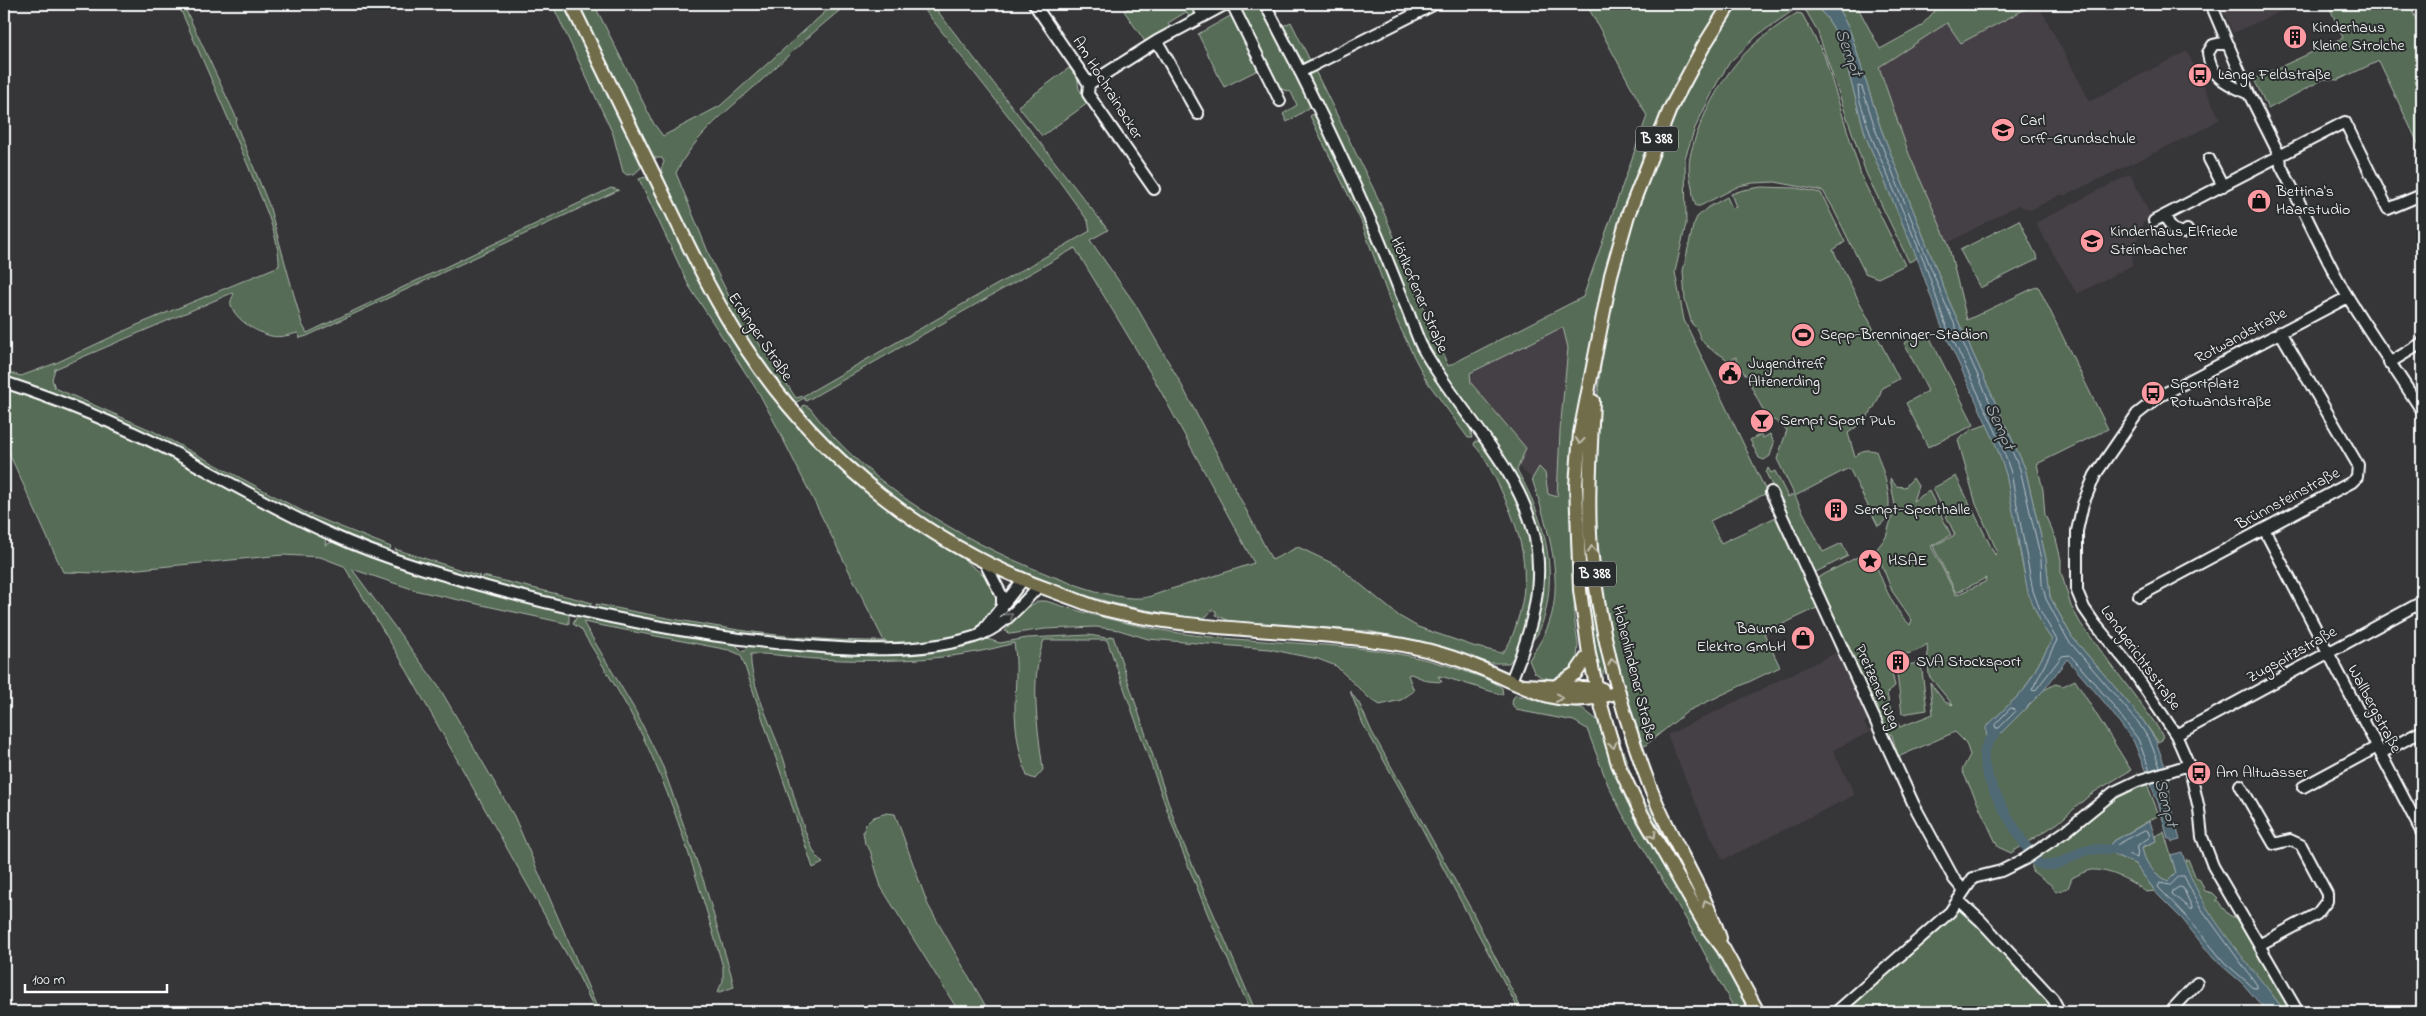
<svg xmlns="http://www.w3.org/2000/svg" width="2426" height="1016" viewBox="0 0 2426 1016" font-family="'Indie Flower',sans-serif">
  <rect width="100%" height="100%" fill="#363538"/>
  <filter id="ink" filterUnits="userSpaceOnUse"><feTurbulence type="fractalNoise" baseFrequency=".02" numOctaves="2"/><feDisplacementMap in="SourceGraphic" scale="10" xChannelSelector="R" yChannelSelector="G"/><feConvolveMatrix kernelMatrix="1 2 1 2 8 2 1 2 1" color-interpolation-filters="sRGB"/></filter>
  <g filter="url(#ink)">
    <path fill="#443f44" d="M2035 4H2038L2090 101 2187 51 2220 119 2204 129 2064 196 2062 194 2031 210 2018 205 1948 243 1909 154 1879 66 1948 23 1961 43Z
      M2220 4H2298L2233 33Z
      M2130 174 2152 218 2143 223 2132 257 2133 265 2077 294 2035 223Z
      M1563 326 1568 348 1560 431 1557 497 1548 495 1545 473 1538 467 1532 479 1518 466 1526 448 1471 383 1470 373Z
      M1839 651 1870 719 1864 723 1868 730 1874 727 1875 730 1833 750 1855 795 1723 860 1705 825 1667 735Z"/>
    <path fill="#576c57" stroke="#abb6ab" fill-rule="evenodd" d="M178 4H183L237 119 236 124 269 205 302 324 307 333 611 188 619 190 307 336 300 338 298 333C289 335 280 338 271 336 258 333 235 320 231 305 230 301 232 298 234 294L232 293 55 369 52 379 55 388 153 431 306 513 391 547 389 551 295 513 154 437 111 417 5 377 4 371 21 376 56 363 137 325 279 266C280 236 260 196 249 168 226 113 202 58 178 4Z
      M552 4H565L639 156 641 168 634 174 627 175 623 172 613 134Z
      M576 4H594L654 124 663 136 720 106 833 5 848 4C818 27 790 54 762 80 732 107 694 135 676 173L713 264 734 306 796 398 803 396 1090 231 1088 221 1057 178 920 4H932L1108 230 1090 240 1135 304 1179 380 1272 560 1298 547 1338 566 1399 616 1418 627 1476 647 1502 653C1510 645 1514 632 1517 622 1533 573 1521 532 1500 488 1493 474 1485 456 1474 445L1475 441 1483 442C1529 516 1554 573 1513 658L1509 663H1490L1429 643 1368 631 1230 621 1216 615V611L1212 610 1206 617 1195 618C1169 614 1143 610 1117 604 1019 580 912 525 840 453 828 440 807 425 802 407L804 405 810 408C869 489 976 549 1068 582 1088 589 1121 600 1142 598 1151 597 1162 592 1171 589 1199 581 1227 572 1254 563L1154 379 1075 248 806 401 804 398 797 402 790 400 759 359 722 300 667 187 661 169 664 162 662 158H655L646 148Z
      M1135 4H1193L1195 11 1190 18 1186 12 1168 23 1171 29 1146 43 1124 11Z
      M1251 4 1253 7 1260 4 1263 7 1310 103 1309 108 1287 122 1283 114 1297 105 1291 92 1278 88 1240 10Z
      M1591 4H1722L1687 62 1649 139 1619 222 1605 276 1582 397 1574 617 1578 645 1577 660 1572 669 1562 676 1551 679 1541 677 1534 672 1529 660C1534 651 1541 642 1545 633 1568 586 1547 525 1532 479L1539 467 1545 473 1548 494 1557 497 1560 431 1568 348 1563 327 1470 373 1471 383 1526 448 1517 470C1543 515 1558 566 1544 618 1541 626 1539 636 1531 641 1544 598 1548 558 1534 515 1512 451 1459 404 1427 346 1406 308 1396 264 1378 224 1349 157 1315 92 1283 26L1291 22 1377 196 1448 366 1583 297 1647 116 1589 9Z
      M1739 4H1814L1827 18 1839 37 1866 137 1917 258 1909 262 1866 173 1817 30 1806 11 1798 7 1758 35 1730 62 1717 83 1695 128 1685 158 1686 224 1675 272 1684 320 1767 493 1710 521 1721 543 1778 516 1821 606 1764 633 1780 667 1688 711 1642 748C1623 689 1606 627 1599 565 1576 369 1629 167 1739 4Z
      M1836 4H1856L1880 49 1920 27 1941 4H2035L1961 43 1947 23 1879 67 1909 154 1948 243 1967 320 2038 286 2108 429 2037 464 2043 490 2045 515 2056 539 2061 560V572L2071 606 2081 624 2155 723 2163 737 2162 740 2158 742 2142 719 2072 637 2050 597 2046 559 2025 468 1949 301 1881 129 1850 31Z
      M2328 4H2410L2422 35V152L2379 61 2338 80 2324 79 2268 109 2254 79 2343 38Z
      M1797 13 1802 14 1824 55 1862 178 1905 265 1878 278 1865 273 1832 206 1823 191 1775 182 1753 183 1739 186 1700 206H1696C1693 200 1693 194 1692 187 1690 178 1688 167 1690 157 1696 127 1718 84 1738 61 1754 42 1776 27 1797 13Z
      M1232 15 1260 69 1224 87 1198 34Z
      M1069 68 1077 75 1079 89 1088 103 1042 136 1018 106Z
      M1315 113 1354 191 1381 255 1416 346 1428 367 1470 427 1472 438H1468L1426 380 1413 355 1397 321 1361 221 1310 116Z
      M645 177 651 182 768 388 950 549 990 580 995 588 997 605C990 614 984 626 973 631 956 640 901 649 884 641 859 653 624 623 597 608L596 604C691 623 787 642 884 641L776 425 760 395 689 286 639 179Z
      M1761 187 1796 188 1821 193 1845 242 1833 250 1899 379 1882 388C1877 408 1865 422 1848 433L1855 457C1861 450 1866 449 1876 451 1882 468 1901 515 1878 526L1849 468 1795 496 1823 552 1842 543 1848 556 1816 572 1813 570 1766 473 1768 468 1771 473 1775 471 1788 497 1794 494 1777 459 1787 430 1774 420 1769 422 1748 380 1750 379 1748 375H1745L1736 357 1728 361C1721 353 1710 351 1703 342 1698 336 1699 329 1692 324L1685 300 1683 271 1693 226 1697 217 1707 208 1727 197 1732 208 1736 207 1731 194 1743 190Z
      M2019 220 2038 259 1980 288 1960 250Z
      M1927 332 1974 425 1928 447 1906 403 1928 391 1904 343Z
      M4 386C115 425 217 480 321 535L326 539 325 545 335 541 569 612V624L418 591 352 569 439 687 514 816 599 1012H596L576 971 401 660 344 566 320 557 283 555 97 573 63 572 4 442Z
      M1590 412 1587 459 1606 664 1602 677 1598 673C1588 606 1579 537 1583 469 1584 450 1587 431 1590 412Z
      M1988 424C1999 451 2010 480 2014 509 2020 554 2025 602 2052 640L2024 690 1986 727 1995 739 2044 690 2055 684 2063 686 2075 680 2131 770 2091 794 2058 823 2011 853 1998 847 1962 770 1970 755 1966 743 1955 732 1898 757 1892 735 1883 731 1817 581 1819 577 1867 552 1872 554C1881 578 1891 607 1910 625L1912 620 1892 591 1876 550 1886 537 1895 506 1890 478 1896 486 1905 487 1913 478 1918 486 1913 501 1929 491 1951 535 1931 546 1956 595 1985 582 1986 578 1956 593 1933 546 1955 535 1933 488 1956 476 1995 555 1997 551 1976 504 1958 440 1971 430ZM1927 644 1929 676 1953 705 1945 702 1930 683 1933 714 1900 727 1890 708 1887 693 1895 686 1889 660C1904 651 1912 657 1927 644Z
      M1761 434 1763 438 1770 434 1774 443 1770 456 1764 460 1759 458 1750 440Z
      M395 549 480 576 476 579 398 555Z
      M483 576 578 599 592 603 589 607 579 605 483 581Z
      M1038 601H1046C1090 615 1133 626 1179 633 1274 647 1372 638 1464 671 1476 676 1492 679 1502 688L1503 695 1444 677 1438 676 1442 682 1428 681 1411 674 1408 675 1414 691 1401 700 1380 705 1369 698 1336 666 1318 659 1297 655 1269 649 1148 639 1119 630 1096 627 1045 629 1010 634 1005 631 1024 610Z
      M578 614 632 627 735 644 742 651H745L749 645 827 652 883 654 987 639 1000 643 1027 638 1089 635 1107 638 1113 636 1178 831 1256 1012H1251L1208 915 1177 838 1107 640H1044C1029 680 1038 729 1043 770L1035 779 1027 776C1019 754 1015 730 1015 706 1015 685 1018 665 1014 643 950 662 882 662 816 659 794 658 772 653 751 654 748 680 775 733 784 760 790 780 807 853 823 863L813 868 741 655 729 650 583 622 635 710 663 767 704 882 731 974 734 987 717 993 723 981V967C700 889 678 810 643 737 625 700 602 665 581 629L573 624Z
      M1921 663 1927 710 1902 714 1896 666Z
      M1350 691 1360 705 1372 732 1471 909 1523 1012H1520L1412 810 1363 724Z
      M1516 695 1546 703 1582 708 1597 720 1625 798 1638 824 1722 962 1749 1012H1736L1686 919 1622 813 1608 785 1587 729 1574 721 1516 710 1512 704 1513 698Z
      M1610 713 1637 791 1657 820 1668 842 1639 797 1620 752Z
      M2147 784 2159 815 2112 842 2109 848 2115 855 2135 864 2155 891 2146 892C2132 881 2109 869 2091 870 2085 871 2078 875 2072 878L2068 888 2056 892 2051 885 2032 871V862L2047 848 2074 830 2109 802Z
      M887 813 895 814 928 905 989 1012H959L881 887 870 850 865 844 863 832 866 824 874 817Z
      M2164 832 2176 873 2168 881C2154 874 2144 863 2142 848L2156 841 2155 836Z
      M2188 859 2196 878 2200 880 2205 891 2213 893 2218 898 2216 900 2229 915 2242 921 2295 1012H2285C2253 967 2199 914 2184 861Z
      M1956 910 1964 911 2015 959 2058 1012H1844L1913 947Z"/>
    <path fill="#506975" stroke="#96a5ac" d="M1814 4H1836L1850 31 1881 129 1949 301 2025 468 2046 559 2050 597 2072 637 2142 719 2155 739 2169 777 2170 804 2180 840 2172 842 2171 839H2168L2159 805 2134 742 2104 702 2067 659 2044 690 1995 739 1987 744 1986 727 2024 690 2052 640 2043 627 2028 593 2006 474 1994 440 1941 325 1919 263 1866 137 1839 37 1827 18Z
      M2150 821 2156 841 2142 847C2144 863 2154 874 2168 881L2176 873 2171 855 2182 852C2199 914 2249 961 2285 1012H2267L2243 984 2213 958 2183 920 2158 895 2135 864 2115 855 2109 848 2112 842Z"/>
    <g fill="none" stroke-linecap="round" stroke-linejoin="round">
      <path stroke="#b9c3c8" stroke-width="1" d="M2011 708 2014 709 2015 712 1999 728H1996L1995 725Z
        M2150 771 2138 739 2108 699 2070 655 2062 656 2035 691 2032 690 2057 640 2041 612 2033 591 2011 473 1999 438 1945 323 1924 261 1871 136 1859 98 1858 86 1862 87 1876 131 1945 303 2020 469 2041 559 2042 584 2046 599 2068 640 2138 722 2150 741 2160 767
        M2145 830 2148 831 2150 837 2138 845 2137 858 2116 849 2117 845Z
        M2180 876H2184L2198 904 2257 985V988H2254L2224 962 2187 917 2158 887 2160 883 2170 885Z
        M2180 887 2183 888 2192 907 2191 910 2172 894 2173 891Z"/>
      <path stroke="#506975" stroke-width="10" d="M1995 734C1989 740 1985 746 1984 754 1981 781 2022 839 2036 862 2053 872 2068 857 2084 851 2095 848 2114 849 2125 851"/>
      <g stroke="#fff" stroke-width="14">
        <path id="minor" d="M1034 4 1089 84 1088 94 1154 189
          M1196 4 1204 16
          M1232 4 1280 101
          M1265 4C1305 79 1343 157 1377 235 1387 259 1397 284 1407 309 1412 321 1416 335 1422 347 1457 411 1519 465 1535 538 1545 587 1530 635 1511 681
          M2211 4 2249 94 2280 156 2281 166C2302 206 2321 249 2343 289 2368 331 2396 370 2422 411
          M1157 41 1198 114
          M2229 45 2221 43 2213 45 2208 53C2210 78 2228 84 2249 94
          M1300 72 1435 4
          M1089 84 1157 41 1226 4
          M2209 159 2223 186
          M2165 216 2172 229 2183 233 2187 230
          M2154 221 2345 122 2388 209 2419 196
          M2389 363 2422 343
          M4 382C62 401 118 424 173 452 225 480 276 510 330 534 387 560 449 577 509 593 604 618 700 637 798 645 856 650 918 654 974 637 1002 629 1020 606 1039 586
          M1771 492 1914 805 1954 879 1964 891
          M2264 529 2422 833
          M985 563 1002 596V609
          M2139 596 2352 482 2357 477 2358 465 2280 332
          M983 630 1023 580
          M2176 735 2422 602
          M2381 753 2422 731
          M2240 785 2274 844 2290 840 2301 845 2327 894V901L2317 914 2259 945
          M2303 787 2377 747
          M1959 901 1981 921 2053 999 2060 1012
          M1836 1012 1950 912 1973 878 2001 871 2025 859 2066 831 2114 792 2137 781 2189 765
          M2170 1012 2197 983
          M2298 1012 2213 866 2202 837 2199 809 2189 765 2176 735 2129 665 2095 624 2084 608 2077 591V531L2083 504 2095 475 2137 414 2160 396 2348 297"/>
      </g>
      <g stroke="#fff" stroke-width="16">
        <path id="major" d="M571 4C601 66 631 127 661 189 687 243 712 297 745 347 819 460 930 548 1058 593 1073 598 1088 605 1103 609 1192 632 1285 628 1376 641 1410 645 1444 653 1475 666 1532 688 1555 712 1619 692
          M1730 4 1703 47 1670 109 1628 215 1611 275 1580 433 1576 485 1580 590 1589 654 1599 698 1618 764 1640 811 1705 925 1723 948 1758 1012
          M1593 401C1591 450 1587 500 1591 549 1599 630 1621 711 1650 787 1670 839 1702 885 1720 938
          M1524 685 1602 689
          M1558 685 1576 673 1589 654"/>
      </g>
      <use href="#minor" stroke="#2a2d2e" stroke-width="10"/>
      <use href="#major" stroke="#716d4b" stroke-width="12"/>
    </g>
    <defs><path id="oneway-chevron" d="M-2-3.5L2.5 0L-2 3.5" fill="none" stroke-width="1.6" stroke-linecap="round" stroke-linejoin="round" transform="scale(1.25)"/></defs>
    <g stroke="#bfbdae">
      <use href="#oneway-chevron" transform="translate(1580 441) rotate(95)"/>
      <use href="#oneway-chevron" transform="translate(1592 549) rotate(-95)"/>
      <use href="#oneway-chevron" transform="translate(1612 662) rotate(-103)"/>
      <use href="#oneway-chevron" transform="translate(1559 698) rotate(7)"/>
      <use href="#oneway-chevron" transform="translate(1613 745) rotate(73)"/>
      <use href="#oneway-chevron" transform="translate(1653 835) rotate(60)"/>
      <use href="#oneway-chevron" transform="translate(1706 903) rotate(-115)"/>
    </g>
    <use stroke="#6a6c6d" href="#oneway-chevron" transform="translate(1010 616) rotate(-42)"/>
  </g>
  <defs>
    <g id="building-disc" transform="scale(1.25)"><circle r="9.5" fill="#ff9aa2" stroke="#2a2d2e"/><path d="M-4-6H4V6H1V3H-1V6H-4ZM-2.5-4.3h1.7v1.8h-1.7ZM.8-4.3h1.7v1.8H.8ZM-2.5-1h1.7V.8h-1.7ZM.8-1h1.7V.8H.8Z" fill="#111"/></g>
    <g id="bus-disc" transform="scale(1.25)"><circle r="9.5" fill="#ff9aa2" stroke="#2a2d2e"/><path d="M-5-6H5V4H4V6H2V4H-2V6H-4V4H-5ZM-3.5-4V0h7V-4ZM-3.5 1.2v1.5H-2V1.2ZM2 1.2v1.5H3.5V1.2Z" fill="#111"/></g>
    <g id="school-disc" transform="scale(1.25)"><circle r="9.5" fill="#ff9aa2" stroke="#2a2d2e"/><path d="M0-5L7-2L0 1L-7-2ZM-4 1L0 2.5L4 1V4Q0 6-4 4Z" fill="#111"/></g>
    <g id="shop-disc" transform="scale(1.25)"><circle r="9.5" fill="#ff9aa2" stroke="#2a2d2e"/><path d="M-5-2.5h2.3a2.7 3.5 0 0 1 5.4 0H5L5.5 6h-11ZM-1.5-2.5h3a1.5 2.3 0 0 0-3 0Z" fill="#111"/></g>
    <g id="stadium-disc" transform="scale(1.25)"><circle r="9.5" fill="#ff9aa2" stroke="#2a2d2e"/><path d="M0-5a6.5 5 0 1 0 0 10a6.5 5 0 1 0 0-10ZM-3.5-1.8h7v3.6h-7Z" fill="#111"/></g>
    <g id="civic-disc" transform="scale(1.25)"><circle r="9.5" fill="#ff9aa2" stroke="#2a2d2e"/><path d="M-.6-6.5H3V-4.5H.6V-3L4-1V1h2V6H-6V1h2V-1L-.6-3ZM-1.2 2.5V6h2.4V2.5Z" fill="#111"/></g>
    <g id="bar-disc" transform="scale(1.25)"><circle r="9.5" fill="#ff9aa2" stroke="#2a2d2e"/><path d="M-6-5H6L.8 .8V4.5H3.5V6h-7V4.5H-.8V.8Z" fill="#111"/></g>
    <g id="sight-disc" transform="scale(1.25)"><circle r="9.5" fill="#ff9aa2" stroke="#2a2d2e"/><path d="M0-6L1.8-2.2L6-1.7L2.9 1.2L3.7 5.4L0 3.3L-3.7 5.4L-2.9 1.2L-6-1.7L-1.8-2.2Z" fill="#111"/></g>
  </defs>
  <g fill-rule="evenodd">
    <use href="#building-disc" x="2295" y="37"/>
    <use href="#bus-disc" x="2200" y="75"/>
    <use href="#school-disc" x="2003" y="130"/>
    <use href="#shop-disc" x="2259" y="201"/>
    <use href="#school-disc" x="2092" y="241"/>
    <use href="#stadium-disc" x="1803" y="335"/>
    <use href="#civic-disc" x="1730" y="373"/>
    <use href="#bus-disc" x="2153" y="393"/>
    <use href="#bar-disc" x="1762" y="421"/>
    <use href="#building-disc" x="1836" y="510"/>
    <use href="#sight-disc" x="1870" y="561"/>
    <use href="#shop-disc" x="1803" y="638"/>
    <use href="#building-disc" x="1898" y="662"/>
    <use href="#bus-disc" x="2199" y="773"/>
  </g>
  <g text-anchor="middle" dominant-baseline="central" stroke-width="4" stroke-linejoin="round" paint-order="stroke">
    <g fill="#2a2d2e" stroke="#bfc0c0" stroke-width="1">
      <rect x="1636" y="126.5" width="42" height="25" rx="4"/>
      <rect x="1574" y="561.5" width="42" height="25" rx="4"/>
    </g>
    <g font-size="15" font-weight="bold" fill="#fff">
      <text x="1657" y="139">B 388</text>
      <text x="1595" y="574">B 388</text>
    </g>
    <g font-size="16" fill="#fff" stroke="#2a2d2e" text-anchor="start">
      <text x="2312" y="28">Kinderhaus<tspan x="2312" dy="18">Kleine Strolche</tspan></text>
      <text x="2218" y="75">Lange Feldstraße</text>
      <text x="2020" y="121">Carl<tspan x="2020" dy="18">Orff-Grundschule</tspan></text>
      <text x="2276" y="192">Bettina's<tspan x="2276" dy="18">Haarstudio</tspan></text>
      <text x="2110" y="232">Kinderhaus Elfriede<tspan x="2110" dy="18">Steinbacher</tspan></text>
      <text x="1820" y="335">Sepp-Brenninger-Stadion</text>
      <text x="1748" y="364">Jugendtreff<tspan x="1748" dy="18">Altenerding</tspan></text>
      <text x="2170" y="384">Sportplatz<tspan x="2170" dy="18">Rotwandstraße</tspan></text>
      <text x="1780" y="421">Sempt Sport Pub</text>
      <text x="1854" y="510">Sempt-Sporthalle</text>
      <text x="1888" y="561">HSAE</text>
      <text x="1786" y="629" text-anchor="end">Bauma<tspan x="1786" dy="18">Elektro GmbH</tspan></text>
      <text x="1916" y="662">SVA Stocksport</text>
      <text x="2216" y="773">Am Altwasser</text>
    </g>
    <g font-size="16" fill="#fff" stroke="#2a2d2e">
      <text transform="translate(1107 88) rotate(58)">Am Hochrainacker</text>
      <text transform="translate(1419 295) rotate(67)">Hörlkofener Straße</text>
      <text transform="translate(2241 336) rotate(-28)">Rotwandstraße</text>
      <text transform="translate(760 337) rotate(56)">Erdinger Straße</text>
      <text transform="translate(2288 499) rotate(-28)">Brünnsteinstraße</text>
      <text transform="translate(2292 655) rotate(-29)">Zugspitzstraße</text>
      <text transform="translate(2140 658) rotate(54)">Landgerichtsstraße</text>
      <text transform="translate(1634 673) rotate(76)">Hohenlindener Straße</text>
      <text transform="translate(1877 687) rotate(66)">Pretzener Weg</text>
      <text transform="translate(2374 709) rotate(62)">Wallbergstraße</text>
    </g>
    <g font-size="18" font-style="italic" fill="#a8b4ba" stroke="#2a2d2e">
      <text transform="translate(1848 53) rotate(69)">Sempt</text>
      <text transform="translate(1999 427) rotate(65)">Sempt</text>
      <text transform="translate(2165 803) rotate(75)">Sempt</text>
    </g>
  </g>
  <rect width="2426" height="1016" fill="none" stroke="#2a2d2e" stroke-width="20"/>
  <rect x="10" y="10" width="2406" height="996" fill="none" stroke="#fff" stroke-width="2" filter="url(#ink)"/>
  <path d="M25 984v8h142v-8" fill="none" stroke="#ffffff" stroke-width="2.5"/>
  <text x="32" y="984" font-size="15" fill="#ffffff" stroke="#2a2d2e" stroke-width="4" paint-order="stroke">100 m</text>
</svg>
